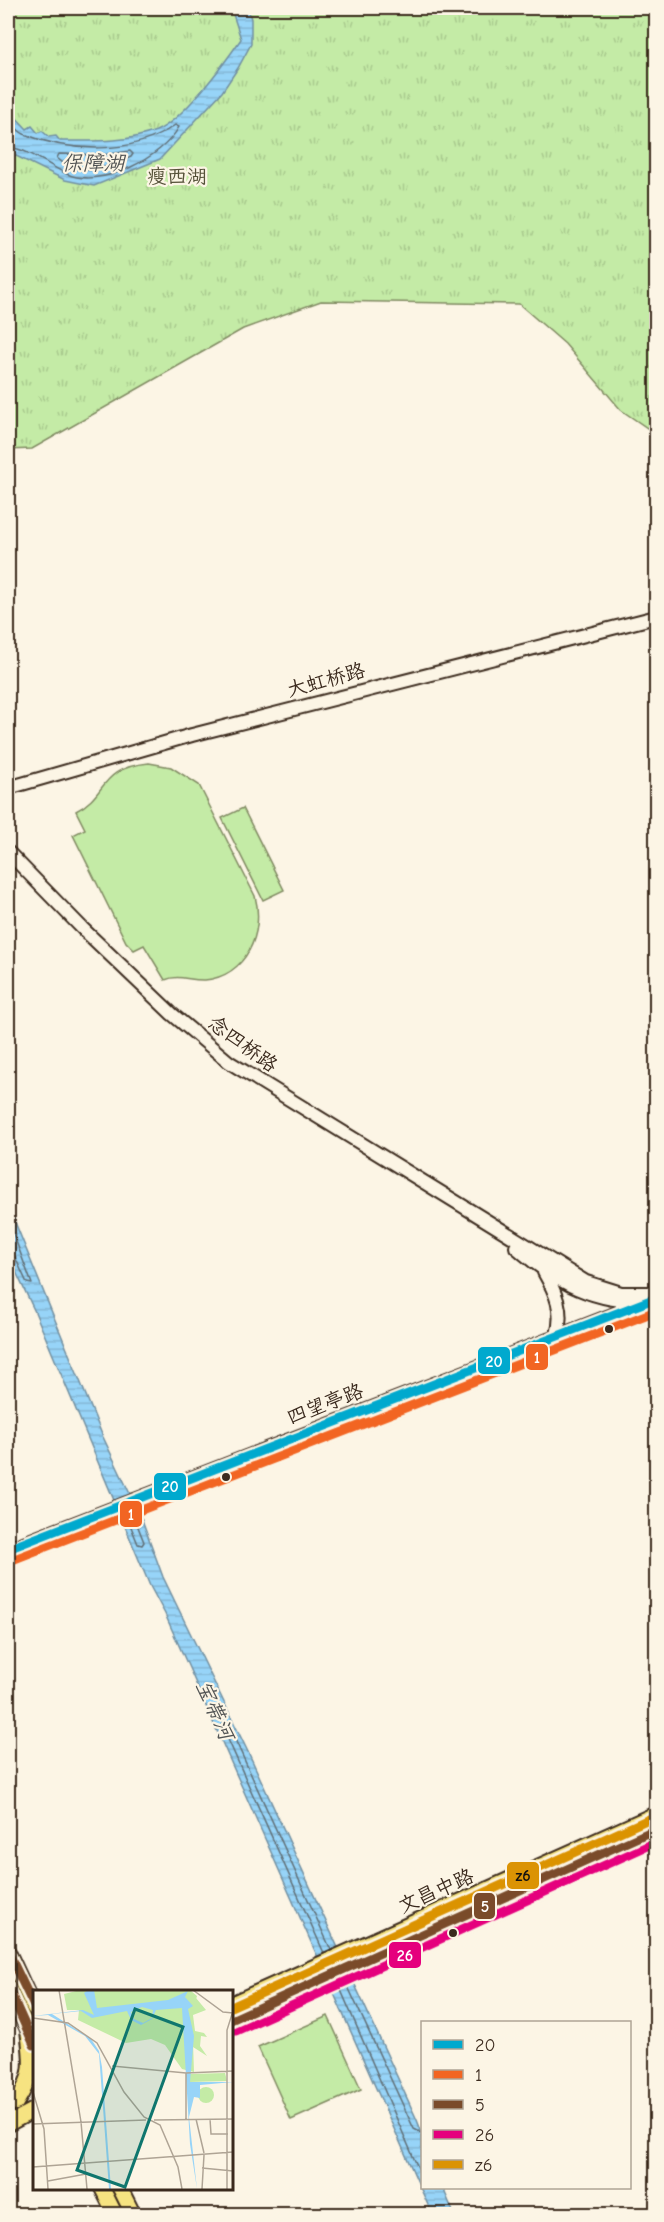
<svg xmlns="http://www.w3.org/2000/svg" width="664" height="2222" viewBox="0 0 664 2222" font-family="'Comic Neue','LXGW WenKai TC',sans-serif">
  <defs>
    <pattern id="grass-tufts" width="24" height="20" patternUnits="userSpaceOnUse" patternTransform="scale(1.5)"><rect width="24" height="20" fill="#c4eba6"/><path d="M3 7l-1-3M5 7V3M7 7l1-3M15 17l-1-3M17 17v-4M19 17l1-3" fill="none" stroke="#a9ca8e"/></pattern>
    <pattern id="water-rules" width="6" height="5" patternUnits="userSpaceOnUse" patternTransform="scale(1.5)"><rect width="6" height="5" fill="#97d4f8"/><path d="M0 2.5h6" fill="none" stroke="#83b6d4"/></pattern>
  </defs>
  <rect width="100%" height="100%" fill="#fcf5e5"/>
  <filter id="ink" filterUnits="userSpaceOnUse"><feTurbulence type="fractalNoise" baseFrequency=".0167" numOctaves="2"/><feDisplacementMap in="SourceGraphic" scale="12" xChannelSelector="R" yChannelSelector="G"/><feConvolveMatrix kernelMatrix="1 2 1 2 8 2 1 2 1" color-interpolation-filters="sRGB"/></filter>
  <g filter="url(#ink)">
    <path fill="url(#grass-tufts)" stroke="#808a62" stroke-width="1.5" d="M8 8H656V434L621 410 565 344 519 304 321 301 243 329 32 449 8 450Z"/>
    <path fill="#c4eba6" stroke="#808a62" stroke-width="1.5" d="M149 763 171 767 199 785 255 896C265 933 246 976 205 980 190 981 179 974 165 980L144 945 134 950 126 942 73 835 85 829 76 811C108 795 98 768 149 763Z
      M243 808 284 890 263 900 222 818Z
      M328 2016 361 2089 291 2120 258 2047Z"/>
    <path fill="url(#water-rules)" stroke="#7290a1" stroke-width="1.5" d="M231 8H248L251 19V44L238 68 222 92 160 159 94 186 65 180 8 152V109L27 129 32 126 38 133 42 131 49 137 56 136 60 141C93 141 124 143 156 131 183 120 224 64 241 39Z
      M8 1205 103 1437 141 1517 163 1577 250 1756 417 2120 422 2133V2188H443L454 2214H432L165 1614 150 1586 35 1312 8 1255Z"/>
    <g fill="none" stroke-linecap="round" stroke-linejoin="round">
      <path stroke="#606e75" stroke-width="1.5" d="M8 118C12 122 18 132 24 134 68 152 133 156 175 125L179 127C162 158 101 189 67 174 48 165 28 149 8 147
        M130 151 133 154 131 157C107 167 79 180 57 158L59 154 104 155Z
        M8 1220 32 1284 27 1283 15 1257 8 1255
        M125 1512 138 1544 142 1545 144 1542 131 1509
        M324 1953 222 1726 224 1722 228 1724 331 1950
        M344 1978 414 2129 422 2133
        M337 1981 422 2177"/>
      <g stroke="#3b2a1e" stroke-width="16">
        <path id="secondary" d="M8 788 192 735 656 617
          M8 852 82 928 172 1014 229 1062 586 1282 621 1293H656
          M516 1247C551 1278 587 1300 636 1301
          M544 1272C556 1293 564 1311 557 1335
          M8 1549 656 1298"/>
      </g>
      <g stroke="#3b2a1e" stroke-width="18">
        <path id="primary" d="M8 1952 34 2008
          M8 1987 31 2036
          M231 2004 656 1814
          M231 2020 656 1829
          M16 2103C35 2073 32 2064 28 2030
          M8 2124 34 2110
          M102 2188 115 2214
          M120 2188 133 2214"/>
      </g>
      <use href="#secondary" stroke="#fcf5e5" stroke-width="12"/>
      <use href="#primary" stroke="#f6e381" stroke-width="14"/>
      <g stroke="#fcf5e5" stroke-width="14">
        <path id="bus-1" d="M8 1549 656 1298"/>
      </g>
      <g stroke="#fcf5e5" stroke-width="14">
        <path id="bus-2" d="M12 1560 656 1311"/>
      </g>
      <g stroke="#fcf5e5" stroke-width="14">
        <path id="bus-3" d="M8 1952 34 2006
          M8 1987 34 2045
          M231 2020 656 1829"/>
      </g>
      <g stroke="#fcf5e5" stroke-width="14">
        <path id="bus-4" d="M236 2031 656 1842"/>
      </g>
      <g stroke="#fcf5e5" stroke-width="14">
        <path id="bus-5" d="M231 2007 651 1818"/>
      </g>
      <use href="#bus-1" stroke="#00a9ce" stroke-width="9"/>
      <use href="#bus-2" stroke="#f26522" stroke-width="9"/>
      <use href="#bus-3" stroke="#7a4b2a" stroke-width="9"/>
      <use href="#bus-4" stroke="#e5007d" stroke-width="9"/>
      <use href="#bus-5" stroke="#db9304" stroke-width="9"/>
    </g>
  </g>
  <g fill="#3b2a1e" stroke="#fcf5e5" stroke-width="2">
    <circle cx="609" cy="1329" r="5"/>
    <circle cx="226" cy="1477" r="5"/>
    <circle cx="453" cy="1933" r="5"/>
  </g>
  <g text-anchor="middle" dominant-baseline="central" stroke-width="4.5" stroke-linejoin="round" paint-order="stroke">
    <g font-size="20" fill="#565139" stroke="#fcf5e5">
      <text x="177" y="176">瘦西湖</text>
    </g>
    <g font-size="20" fill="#3b2a1e" stroke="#fcf5e5">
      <text transform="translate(326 680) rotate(-15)">大虹桥路</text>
      <text transform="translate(243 1044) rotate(36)">念四桥路</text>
      <text transform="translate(325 1404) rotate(-21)">四望亭路</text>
      <text transform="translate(436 1891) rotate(-24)">文昌中路</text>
    </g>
    <g font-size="21" font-style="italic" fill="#525454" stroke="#fcf5e5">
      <text x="93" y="163">保障湖</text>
      <text transform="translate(215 1710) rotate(66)">宝带河</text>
    </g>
  </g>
  <g transform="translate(33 1990)">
    <rect width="200" height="200" fill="#fcf5e5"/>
    <path d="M47 0 158 1 164 6 159 23 161 82 149 79 132 55 118 49 93 53 45 30 46 20H34L31 4ZM192 83 194 91 157 92V84Z" fill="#c4eba6"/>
    <path d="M158 2 173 20 160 25 162 41 171 43 174 47 168 46 167 56 174 66 160 57 156 19 160 15 152 6Z" fill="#c4eba6"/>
    <path d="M165 105a8 8 0 1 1 16 0a8 8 0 1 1-16 0Z" fill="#c4eba6"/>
    <path d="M55 0H61L64 18 135 10 155 1 152 7 160 16 155 19 161 46 157 92H200L167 95V108L161 107 156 127 164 199 157 154 149 18 123 20 119 29 108 35 98 30 94 21 59 28 48 21 19 24 52 45 58 49 66 61 69 77 78 199H76L66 64 52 46 15 25 0 26 50 20 61 25 51 3ZM109 17 120 20 119 28 110 33 101 29 98 22Z" fill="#97d4f8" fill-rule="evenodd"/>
    <path fill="none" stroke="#afa495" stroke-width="1.5" d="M26 0 48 132 54 199M160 0 190 22 200 23M172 0H194M0 28 35 33 64 53 91 102 111 127 127 135 145 177 149 199M79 76 153 83 200 81M153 83V129M0 102 11 139 15 199M163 129 171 163M177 129 178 144H195M121 130 200 129M0 134 113 130M0 177 200 162M169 178 200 181M15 191 53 184M169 199 171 165M194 199V40L200 21"/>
    <path fill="#0f766e" fill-opacity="0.15" stroke="#0f766e" stroke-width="3" d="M102 19 150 37 92 197 44 180Z"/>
    <rect width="200" height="200" fill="none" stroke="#3b2a1e" stroke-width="3"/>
  </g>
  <g stroke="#fcf5e5" stroke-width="2">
    <rect x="525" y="1343" width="24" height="28" rx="6" fill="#f26522"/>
    <rect x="477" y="1346" width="34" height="29" rx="6" fill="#00a9ce"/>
    <rect x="153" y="1472" width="34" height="29" rx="6" fill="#00a9ce"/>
    <rect x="119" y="1500" width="24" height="28" rx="6" fill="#f26522"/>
    <rect x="506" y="1861" width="34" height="29" rx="6" fill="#db9304"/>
    <rect x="473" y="1892" width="23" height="28" rx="6" fill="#7a4b2a"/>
    <rect x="388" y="1941" width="34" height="28" rx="6" fill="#e5007d"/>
  </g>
  <g font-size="16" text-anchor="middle" font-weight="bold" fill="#fff">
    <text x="537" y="1363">1</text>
    <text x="494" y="1367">20</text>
    <text x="170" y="1492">20</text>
    <text x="131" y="1520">1</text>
    <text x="485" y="1912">5</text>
    <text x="405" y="1961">26</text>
  </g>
  <g font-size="16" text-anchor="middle" font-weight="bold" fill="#111">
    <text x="523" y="1881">z6</text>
  </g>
  <rect width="664" height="2222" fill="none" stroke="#fcf5e5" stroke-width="30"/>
  <rect x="15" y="15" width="634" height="2192" fill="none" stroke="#3b2a1e" stroke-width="2" filter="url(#ink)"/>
  <rect x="421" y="2021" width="210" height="168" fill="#fcf5e5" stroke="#afa495" stroke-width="1.5"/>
  <rect x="433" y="2040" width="30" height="9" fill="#00a9ce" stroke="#afa495" stroke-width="1.5"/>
  <text x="475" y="2051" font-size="18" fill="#3b2a1e">20</text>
  <rect x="433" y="2070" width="30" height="9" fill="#f26522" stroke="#afa495" stroke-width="1.5"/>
  <text x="475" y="2081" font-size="18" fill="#3b2a1e">1</text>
  <rect x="433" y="2100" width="30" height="9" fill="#7a4b2a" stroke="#afa495" stroke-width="1.5"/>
  <text x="475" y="2111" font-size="18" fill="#3b2a1e">5</text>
  <rect x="433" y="2130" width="30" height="9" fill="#e5007d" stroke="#afa495" stroke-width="1.5"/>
  <text x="475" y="2141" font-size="18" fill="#3b2a1e">26</text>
  <rect x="433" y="2160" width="30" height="9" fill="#db9304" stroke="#afa495" stroke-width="1.5"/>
  <text x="475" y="2171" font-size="18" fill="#3b2a1e">z6</text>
</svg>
